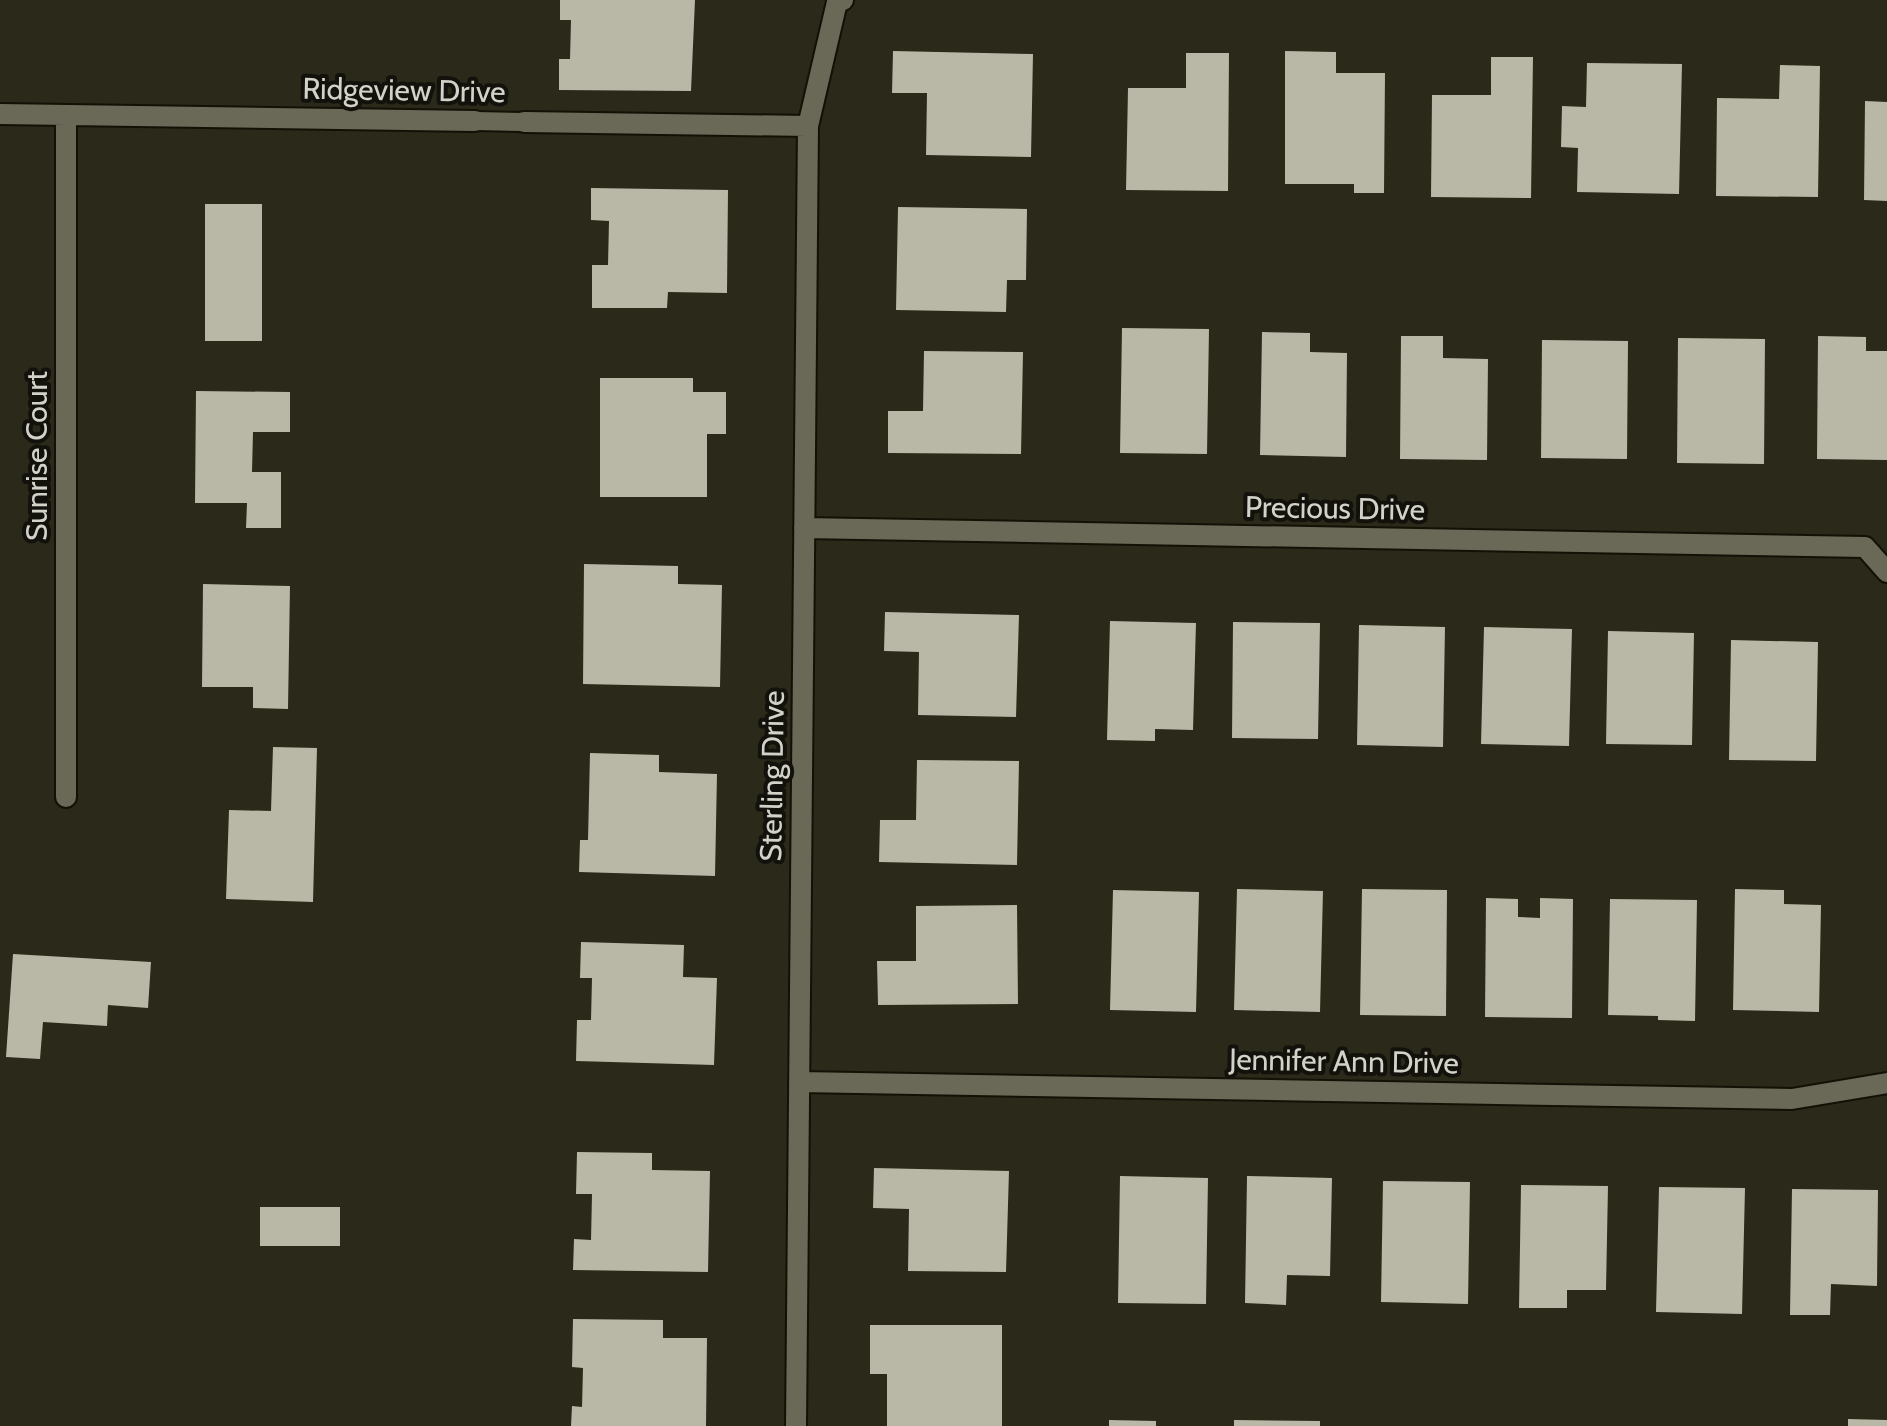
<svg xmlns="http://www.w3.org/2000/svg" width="1887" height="1426" viewBox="0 0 1887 1426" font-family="Cabin,sans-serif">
  <rect width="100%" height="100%" fill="#2a291a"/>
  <path fill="#b9b7a5" d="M560 0H695L691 91 559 90V59H570L571 20H560Z
    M893 51 1033 54 1031 157 926 155 927 93H892Z
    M1285 51 1336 52V73H1385L1384 193H1354V184H1285Z
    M1186 53H1229L1228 191 1126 190 1128 88H1186Z
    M1491 57H1533L1531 198 1431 197 1432 95H1491Z
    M1587 63 1682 64 1679 194 1577 192 1578 148 1561 147 1562 106 1586 107Z
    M1780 65 1820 66 1818 197 1716 196 1717 98 1779 99Z
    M1865 101 1887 102V201L1864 200Z
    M591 188 728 190 727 293 668 292 667 308H592V265H608L609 221 591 220Z
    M205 204H262V341H205Z
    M898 207 1027 209 1026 280H1007L1006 312 896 310Z
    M1122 328 1209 329 1207 454 1120 453Z
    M1262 332 1310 333V352L1347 353 1346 457 1260 455Z
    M1401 336H1443V358L1488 359 1487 460 1400 459Z
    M1818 336 1866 337V351H1887V460L1817 459Z
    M1678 338 1765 339 1764 464 1677 463Z
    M1542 340 1628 341 1627 459 1541 458Z
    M924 351 1023 352 1021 454 888 453V411H923Z
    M600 378H693V392H726V434H707V497H600Z
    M196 391 290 392V432H253L252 472H281V528H246L247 503H195Z
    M584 564 678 566V584L722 585 720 687 583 684Z
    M203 584 290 586 288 709 253 708V687H202Z
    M885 612 1019 615 1016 717 918 715 919 652 884 651Z
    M1110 621 1196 623 1193 730 1155 729V741L1107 740Z
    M1233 622 1320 623 1318 739 1232 738Z
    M1359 625 1445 627 1443 747 1357 745Z
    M1484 627 1572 629 1569 746 1481 744Z
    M1608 631 1694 633 1692 745 1606 744Z
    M1731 640 1818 642 1816 761 1729 760Z
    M273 747 317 748 313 902 226 899 229 810 271 811Z
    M590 753 659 755V772L717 774 715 876 579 872 580 840H588Z
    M917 760 1019 761 1017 865 879 862 880 820H916Z
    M1237 889 1323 891 1320 1012 1234 1010Z
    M1362 889 1447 890 1446 1016 1360 1015Z
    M1735 889 1784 890V904L1821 905 1819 1012 1733 1010Z
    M1113 890 1199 892 1196 1012 1110 1010Z
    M1486 898 1518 899V917L1540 918V898L1573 899 1572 1018 1485 1017Z
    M1610 899 1697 900 1695 1021 1658 1020V1016L1608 1015Z
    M1017 905 1018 1004 878 1005 877 961H916V906Z
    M581 942 684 945 683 977 717 978 714 1065 576 1061 577 1020H591L592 978H580Z
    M13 954 151 962 148 1008 108 1005 107 1026 43 1022 40 1059 6 1057Z
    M577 1152 652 1153V1170L710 1171 708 1272 573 1270 574 1239 591 1240 592 1194H576Z
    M874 1168 1009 1171 1006 1272 908 1271 909 1209 873 1208Z
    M1120 1176 1208 1178 1206 1304 1118 1303Z
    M1247 1176 1332 1178 1330 1276 1287 1275 1286 1305 1245 1303Z
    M1383 1181 1470 1182 1468 1304 1381 1302Z
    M1521 1185 1608 1186 1606 1290H1567V1308H1519Z
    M1659 1187 1745 1188 1742 1314 1656 1312Z
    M1792 1189 1878 1190 1877 1286 1831 1284 1830 1315H1790Z
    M260 1207H340V1246H260Z
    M573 1319 663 1320V1338H707L706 1426H571L572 1406 582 1407 583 1368 572 1367Z
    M870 1325H1002V1426H887V1374H870Z
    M1848 1419 1887 1420V1426H1848Z
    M1109 1420 1156 1421V1426H1109Z
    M1234 1420 1320 1421V1426H1234Z"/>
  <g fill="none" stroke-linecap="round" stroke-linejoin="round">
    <g stroke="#131105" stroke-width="22">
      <path id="lane" d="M475 121 524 122"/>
    </g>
    <g stroke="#131105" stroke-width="24">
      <path id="street" d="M0 114 475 121
        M66 115V797
        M524 122 808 126
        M804 528 1865 547 1887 572
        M799 1082 1792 1099 1887 1083
        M796 1426 808 126 837 2 843 0"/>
    </g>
    <use href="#lane" stroke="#6a6857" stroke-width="18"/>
    <use href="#street" stroke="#6a6857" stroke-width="20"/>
  </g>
  <g text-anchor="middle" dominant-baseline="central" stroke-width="8" stroke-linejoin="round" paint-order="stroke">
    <g font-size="30" fill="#d3d2c9" stroke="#12110b">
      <text transform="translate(404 90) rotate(1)">Ridgeview Drive</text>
      <text transform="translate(36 456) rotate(-90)">Sunrise Court</text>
      <text transform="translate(1335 508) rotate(1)">Precious Drive</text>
      <text transform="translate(772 776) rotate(-89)">Sterling Drive</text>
      <text transform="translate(1344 1061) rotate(1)">Jennifer Ann Drive</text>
    </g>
  </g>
</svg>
